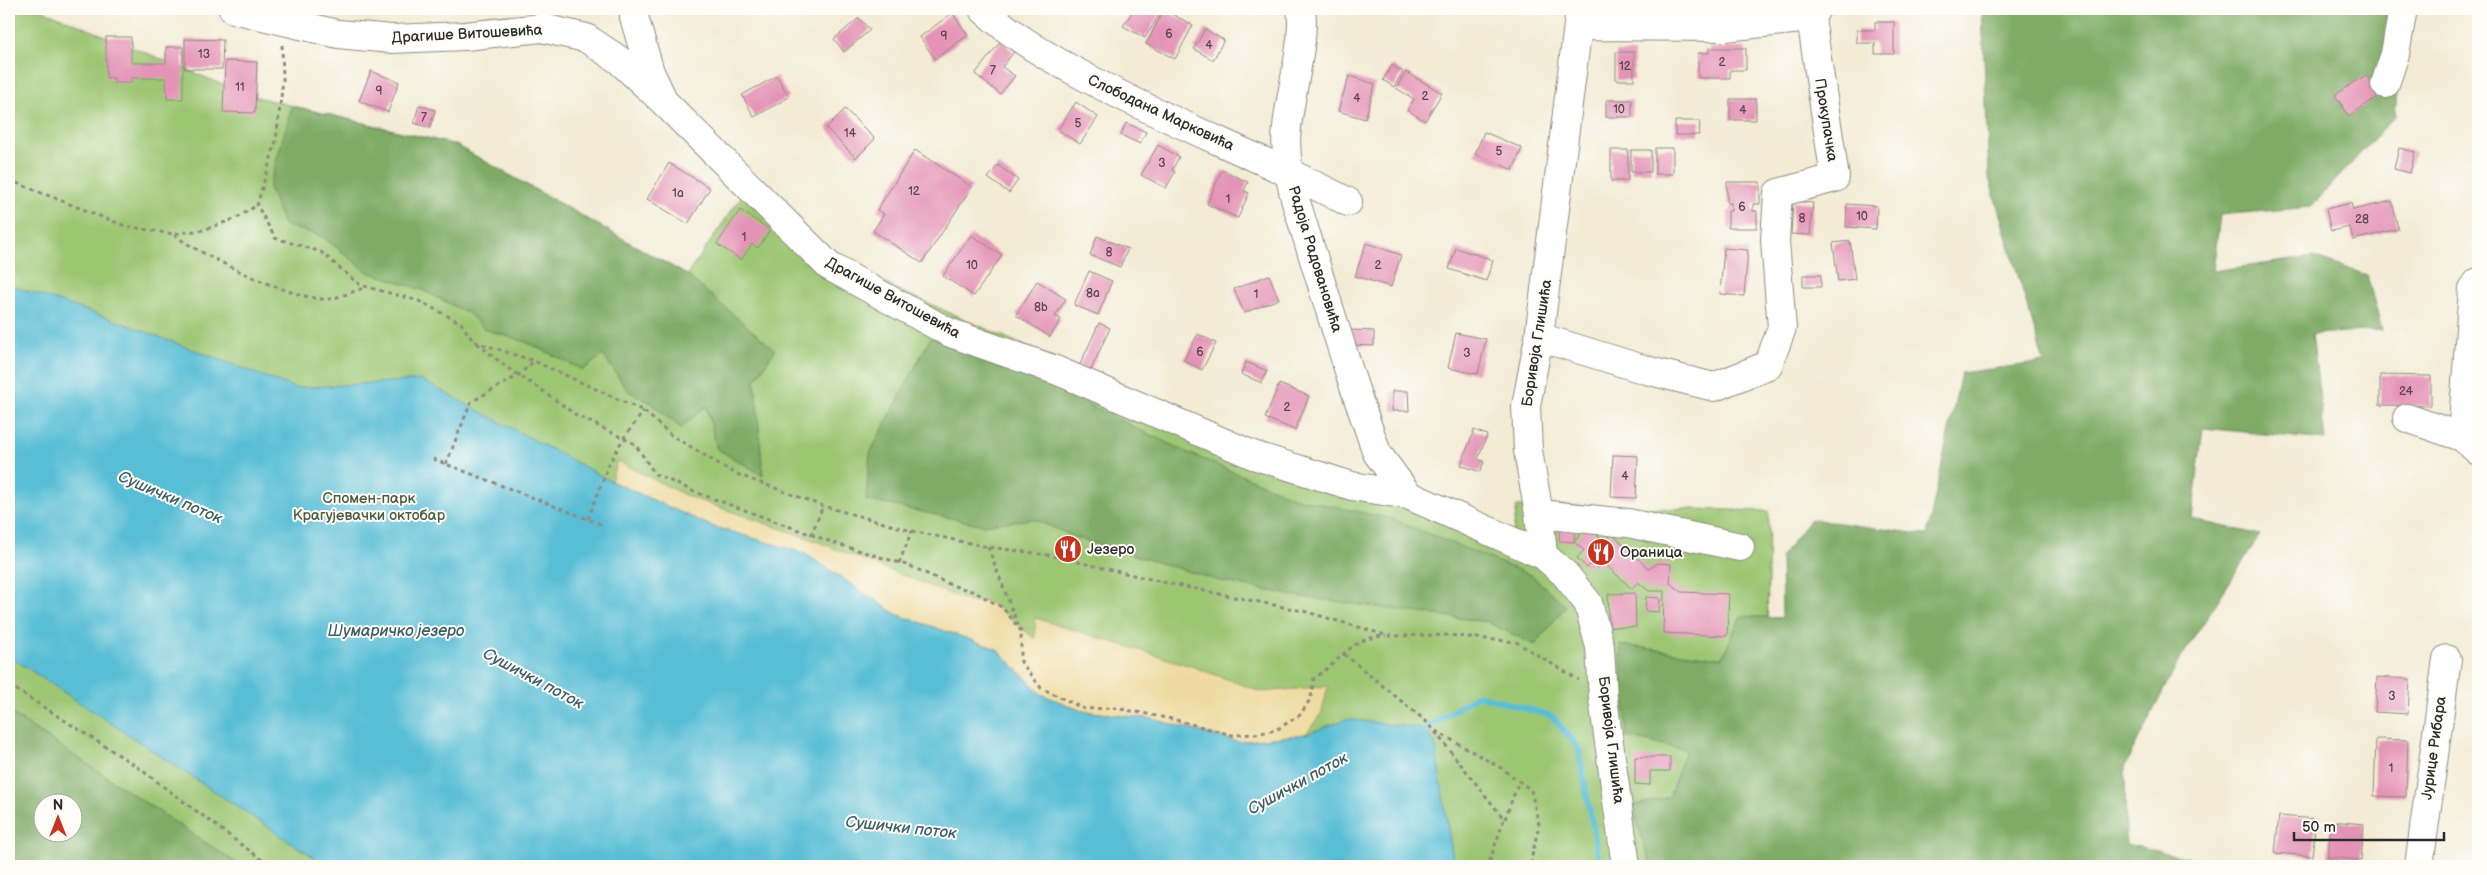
<svg xmlns="http://www.w3.org/2000/svg" width="2487" height="875" viewBox="0 0 2487 875" font-family="'Balsamiq Sans',sans-serif">
  <rect width="100%" height="100%" fill="#fdfcf7"/>
  <filter id="ink" filterUnits="userSpaceOnUse"><feTurbulence type="fractalNoise" baseFrequency=".02" numOctaves="2"/><feDisplacementMap in="SourceGraphic" scale="10" xChannelSelector="R" yChannelSelector="G"/><feConvolveMatrix kernelMatrix="1 2 1 2 8 2 1 2 1" color-interpolation-filters="sRGB"/></filter>
  <filter id="wash" filterUnits="userSpaceOnUse"><feTurbulence type="fractalNoise" baseFrequency=".0096" numOctaves="4" result="noise"/><feDisplacementMap in="SourceGraphic" scale="20" xChannelSelector="R" yChannelSelector="G"/><feGaussianBlur stdDeviation="1.12" result="paint"/><feColorMatrix in="noise" values="0 0 0 0 0 0 0 0 0 0 0 0 0 0 0 0 0 1.4 0 .05"/><feComposite in="paint" operator="in"/></filter>
  <g filter="url(#wash)">
    <rect width="100%" height="100%" fill="#f3ebd4"/>
    <path fill="#9dc673" stroke="#64784f" fill-rule="evenodd" d="M9 9H40L248 95 456 145 687 275 752 181 826 252 896 289 1233 438 1513 532 1517 506 1541 505 1769 511 1765 759 2026 866H9ZM42 802H72V832H42Z"/>
    <path fill="#7eab65" stroke="#546b48" fill-rule="evenodd" d="M1982 9H2389L2403 18 2395 116 2311 207 2220 215 2213 271 2313 257 2367 275 2382 330 2312 334 2325 440 2203 428 2192 519 2260 535 2177 664 2125 766 2126 844 2189 858 2194 866H1657L1650 863 1632 806 1669 797 1686 750 1627 737 1620 645 1722 658 1741 616 1782 618 1781 557 1810 519 1927 535 1961 373 2044 362 1989 178Z
      M292 106 456 145 687 275 775 350 755 381 763 475 717 449 706 406 681 428 649 402 628 391 603 355 583 370 526 342 484 329 468 313 420 289 368 272 323 237 284 225 269 187Z
      M931 337 990 365 1051 380 1093 407 1186 452 1296 498 1392 519 1531 575 1566 606 1535 645 1487 622 1295 596 1220 581 1077 538 1033 519 983 525 866 500 870 453Z
      M9 712 241 866H9ZM42 802H72V832H42Z"/>
    <path fill="#eeda9e" stroke="#8c8264" d="M617 461 689 497 808 538 970 602 986 601 1002 611 1035 639V618L1194 667 1262 692 1328 686 1322 712 1306 734 1238 742 1153 719 1082 711 1041 694 997 649 896 614 804 553 711 526 611 481Z"/>
    <path fill="#58bed6" stroke="#427480" d="M9 285 109 318 295 388 421 380 611 481 711 526 804 553 896 614 997 649 1041 694 1082 711 1153 719 1238 742 1306 734 1347 719 1425 729 1435 743 1454 866H327L9 656Z"/>
    <g fill="none" stroke-linecap="round" stroke-linejoin="round">
      <path stroke="#58bed6" stroke-width="6" d="M1419 733 1478 695 1552 716 1578 747 1600 866"/>
    </g>
    <g id="blocks">
      <path fill="#e493b6" d="M1134 9H1151L1160 14 1145 38 1123 26Z
        M1863 9H1897V12L1863 11Z
        M1164 10 1193 25 1175 59 1146 44Z
        M952 13 968 35 935 59 920 37Z
        M859 18 870 30 844 52 834 39Z
        M1875 22H1894V54H1875V43H1857V30H1875Z
        M1205 29 1224 40 1213 60 1194 49Z
        M106 37H131V63H166V47H183V99H167L166 78H131V83H114V78H106Z
        M185 39 223 40 222 69H185Z
        M1001 41 1014 52 1002 67 1015 76 1000 94 975 74Z
        M1709 48H1746V70H1730V78H1698V53H1709Z
        M1616 52H1634V80H1616Z
        M225 61 257 62 255 113 223 112Z
        M1392 65 1403 72 1394 87 1383 80Z
        M371 71 399 82 388 112 359 101Z
        M1406 72 1442 93 1425 121 1407 110 1414 99 1396 88Z
        M2366 75 2380 95 2349 116 2335 95Z
        M777 76 789 97 754 117 742 95Z
        M1349 76 1375 84 1365 119 1338 111Z
        M1730 99H1756V120H1730Z
        M1606 100H1632V117H1606Z
        M1076 102 1098 117 1080 144 1058 130Z
        M419 105 435 110 430 128 414 123Z
        M845 109 875 139 856 158 826 128Z
        M1675 121H1700L1699 135H1675Z
        M1126 123 1146 132 1140 144 1121 135Z
        M1484 132 1522 148 1513 170 1475 154Z
        M1158 145 1179 157 1172 170 1175 172 1166 188 1141 175Z
        M1655 148H1673V174H1655Z
        M2399 148 2415 152 2410 173 2394 169Z
        M915 150 972 187 922 263 873 231 884 214 877 210Z
        M1611 150H1628V181H1611Z
        M1631 150H1651V172H1631Z
        M669 163 710 188 688 224 647 199Z
        M998 165 1018 180 1009 193 988 178Z
        M1222 170 1248 182 1244 191 1249 193 1238 218 1207 204Z
        M1727 182H1760V204H1753V211H1757V228H1728V211H1731V203H1727Z
        M1793 201 1813 203 1810 235 1791 234Z
        M2392 201 2398 229 2353 240 2350 227 2331 231 2326 209 2351 203 2353 210Z
        M1847 204 1877 206 1876 229 1846 227Z
        M740 210 770 230 758 248 752 244 741 260 717 244Z
        M971 235 1002 255 974 296 943 276Z
        M1097 236 1128 249 1120 267 1090 255Z
        M1850 241 1855 279 1838 281 1833 243Z
        M1366 243 1401 255 1391 287 1355 276Z
        M1456 248 1493 260 1486 281 1449 269Z
        M1724 248 1748 250 1744 296 1720 294Z
        M1089 271 1112 281 1098 315 1074 305Z
        M1269 275 1279 299 1244 313 1234 289Z
        M1803 275H1821V287H1803Z
        M1037 281 1066 299 1055 316 1061 319 1050 337 1016 315Z
        M1099 323 1110 328 1090 372 1079 367Z
        M1351 330 1374 331V346L1350 345Z
        M1456 333 1486 339 1478 374 1448 368Z
        M1198 334 1216 343 1202 370 1184 360Z
        M1246 362 1267 371 1262 383 1241 374Z
        M2380 375 2431 376V406L2380 405Z
        M1279 384 1309 396 1295 430 1265 418Z
        M1392 391H1408L1409 411H1392Z
        M1474 430 1487 435 1478 459 1484 462 1480 472 1461 465Z
        M1613 455 1638 456 1636 498 1611 497Z
        M1587 526 1605 542 1612 534 1649 569 1658 563 1671 564 1670 583 1681 592 1729 594 1727 636 1663 633 1664 591H1649L1638 582 1632 589 1603 562 1598 568 1592 562 1587 568 1577 558 1584 550 1574 542Z
        M1560 527 1575 528 1574 542 1559 541Z
        M1635 593 1636 627H1609L1608 594Z
        M1646 597 1660 598 1659 612 1645 611Z
        M2377 677 2410 679 2408 714 2375 712Z
        M2376 739 2408 740 2406 797 2374 796Z
        M1635 757H1670V771H1650V785L1635 784Z
        M2279 816 2316 819 2312 856 2275 853Z
        M2331 821 2364 824 2361 860 2328 857Z"/>
    </g>
  </g>
  <g filter="url(#ink)">
    <use href="#blocks" fill-opacity="0" stroke="#8f8b80" stroke-width="1"/>
    <g fill="none" stroke-linecap="round" stroke-linejoin="round">
      <g stroke="#8f8b80" stroke-width="30">
        <path id="minor" d="M233 9 338 34 391 39 465 36 542 28 586 38 619 60 663 101 829 266 948 332 1058 371 1253 455 1352 486 1408 495 1543 555 1565 574 1588 603 1600 647 1603 699 1626 866
          M634 9V17L650 72 661 95
          M983 9C1014 38 1053 60 1091 80 1175 125 1264 158 1348 202
          M1301 9C1306 38 1290 95 1287 127 1284 151 1289 176 1295 199L1353 384 1377 453 1408 495
          M1578 26 1725 27 1811 18 1816 9
          M2385 84 2395 54 2403 9
          M1539 337 1646 370 1714 387 1768 365 1782 328 1775 241 1778 193 1835 178 1811 18
          M2407 418 2462 437 2478 451
          M2462 437 2473 289 2478 282
          M1539 514 1628 523 1740 547
          M1543 555 1539 514 1528 451 1526 406 1539 337 1580 9
          M2419 866 2447 659"/>
      </g>
      <path stroke="#8f8b80" stroke-width="3" stroke-dasharray="4 4" stroke-linecap="butt" d="M282 45 283 80 276 141 257 205 275 238 321 252 360 285 419 301 461 323 473 341 534 361 644 411 671 435 734 473 823 506 912 531 988 547 1048 555 1167 583 1307 612 1389 636 1448 635 1516 642 1579 680
        M9 180 125 226 173 234 203 230 237 218 257 205
        M174 235C201 255 296 302 329 299 341 297 354 291 366 287
        M477 343 506 367 540 389 576 415 635 444 655 474 695 492 837 544 910 566 951 585 975 592 1003 608 1021 631V662L1041 688 1084 709 1116 708 1172 719 1232 735 1256 734 1276 730 1300 715 1311 698 1314 678C1343 660 1350 637 1386 636
        M433 459 603 525
        M446 464 471 402 519 375 534 361
        M588 519 609 464 623 439 644 411
        M811 535 823 506
        M988 547 1019 628
        M899 563 912 531
        M1344 654 1428 723 1504 819 1488 866
        M9 685 136 766 270 866
        M1436 731 1501 768 1531 790 1539 825 1531 860 1533 866
        M1505 819 1519 781"/>
      <use href="#minor" stroke="#fff" stroke-width="28"/>
    </g>
  </g>
  <defs>
    <g id="restaurant-disc" transform="scale(1.4375)"><circle r="9.5" fill="#c8321e" stroke="#fdfcf7"/><path d="M-5-6h1v4h1v-4h1v4h1v-4h1v5L-1.5 .5V6h-2V.5L-5-1ZM5-6V6H3V1.5H1.5Q1.5-4 5-6Z" fill="#fff"/></g>
  </defs>
  <g fill-rule="evenodd">
    <use href="#restaurant-disc" x="1068" y="549"/>
    <use href="#restaurant-disc" x="1601" y="552"/>
  </g>
  <g text-anchor="middle" dominant-baseline="central" stroke-width="4" stroke-linejoin="round" paint-order="stroke">
    <g font-size="12" fill="#59454e">
      <text x="1169" y="34">6</text>
      <text x="944" y="36">9</text>
      <text x="1209" y="45">4</text>
      <text x="204" y="54">13</text>
      <text x="1722" y="62">2</text>
      <text x="1625" y="66">12</text>
      <text x="993" y="70">7</text>
      <text x="240" y="87">11</text>
      <text x="379" y="91">9</text>
      <text x="1425" y="96">2</text>
      <text x="1357" y="98">4</text>
      <text x="1619" y="109">10</text>
      <text x="1743" y="110">4</text>
      <text x="424" y="117">7</text>
      <text x="1078" y="123">5</text>
      <text x="850" y="133">14</text>
      <text x="1499" y="151">5</text>
      <text x="1162" y="163">3</text>
      <text x="914" y="191">12</text>
      <text x="678" y="193">1a</text>
      <text x="1228" y="199">1</text>
      <text x="1742" y="207">6</text>
      <text x="1862" y="216">10</text>
      <text x="1802" y="218">8</text>
      <text x="2362" y="219">28</text>
      <text x="744" y="237">1</text>
      <text x="1109" y="252">8</text>
      <text x="972" y="265">10</text>
      <text x="1378" y="265">2</text>
      <text x="1093" y="293">8a</text>
      <text x="1256" y="294">1</text>
      <text x="1041" y="307">8b</text>
      <text x="1200" y="352">6</text>
      <text x="1467" y="353">3</text>
      <text x="2406" y="391">24</text>
      <text x="1287" y="407">2</text>
      <text x="1625" y="476">4</text>
      <text x="2392" y="696">3</text>
      <text x="2391" y="768">1</text>
    </g>
    <g font-size="15" fill="#2b2b2b" stroke="#fdfcf7">
      <text transform="translate(467 34) rotate(-3)">Драгише Витошевића</text>
      <text transform="translate(1161 113) rotate(25)">Слободана Марковића</text>
      <text transform="translate(1826 120) rotate(81)">Прокупачка</text>
      <text transform="translate(1315 259) rotate(73)">Радоја Радовановића</text>
      <text transform="translate(893 298) rotate(29)">Драгише Витошевића</text>
      <text transform="translate(1537 343) rotate(-81)">Боривоја Глишића</text>
      <text transform="translate(1611 740) rotate(83)">Боривоја Глишића</text>
      <text transform="translate(2434 748) rotate(-82)">Јурице Рибара</text>
    </g>
    <g font-size="15" fill="#4d5a41" stroke="#fdfcf7">
      <text x="369" y="498">Спомен-парк<tspan x="369" dy="17">Крагујевачки октобар</tspan></text>
    </g>
    <g font-size="15" fill="#2b2b2b" stroke="#fdfcf7" text-anchor="start">
      <text x="1087" y="549">Језеро</text>
      <text x="1620" y="552">Ораница</text>
    </g>
    <g font-size="16" font-style="italic" fill="#3b5e67" stroke="#fdfcf7">
      <text transform="translate(170 498) rotate(23)">Сушички поток</text>
      <text x="396" y="631">Шумаричко језеро</text>
      <text transform="translate(533 679) rotate(28)">Сушички поток</text>
      <text transform="translate(1298 784) rotate(-29)">Сушички поток</text>
      <text transform="translate(901 828) rotate(6)">Сушички поток</text>
    </g>
  </g>
  <rect width="2487" height="875" fill="none" stroke="#fdfcf7" stroke-width="30"/>
  <g transform="translate(58 818)"><circle r="24" fill="#fdfcf7" stroke="#a9a8a5"/>
  <path d="M0-4L9 19L0 12L-9 19Z" fill="#c8321e"/>
  <text y="-8" font-size="14" font-weight="bold" text-anchor="middle" fill="#2b2b2b">N</text>
  </g>
  <path d="M2294 832v8h150v-8" fill="none" stroke="#2b2b2b" stroke-width="2.5"/>
  <text x="2302" y="832" font-size="15" fill="#2b2b2b" stroke="#fdfcf7" stroke-width="4" paint-order="stroke">50 m</text>
</svg>
